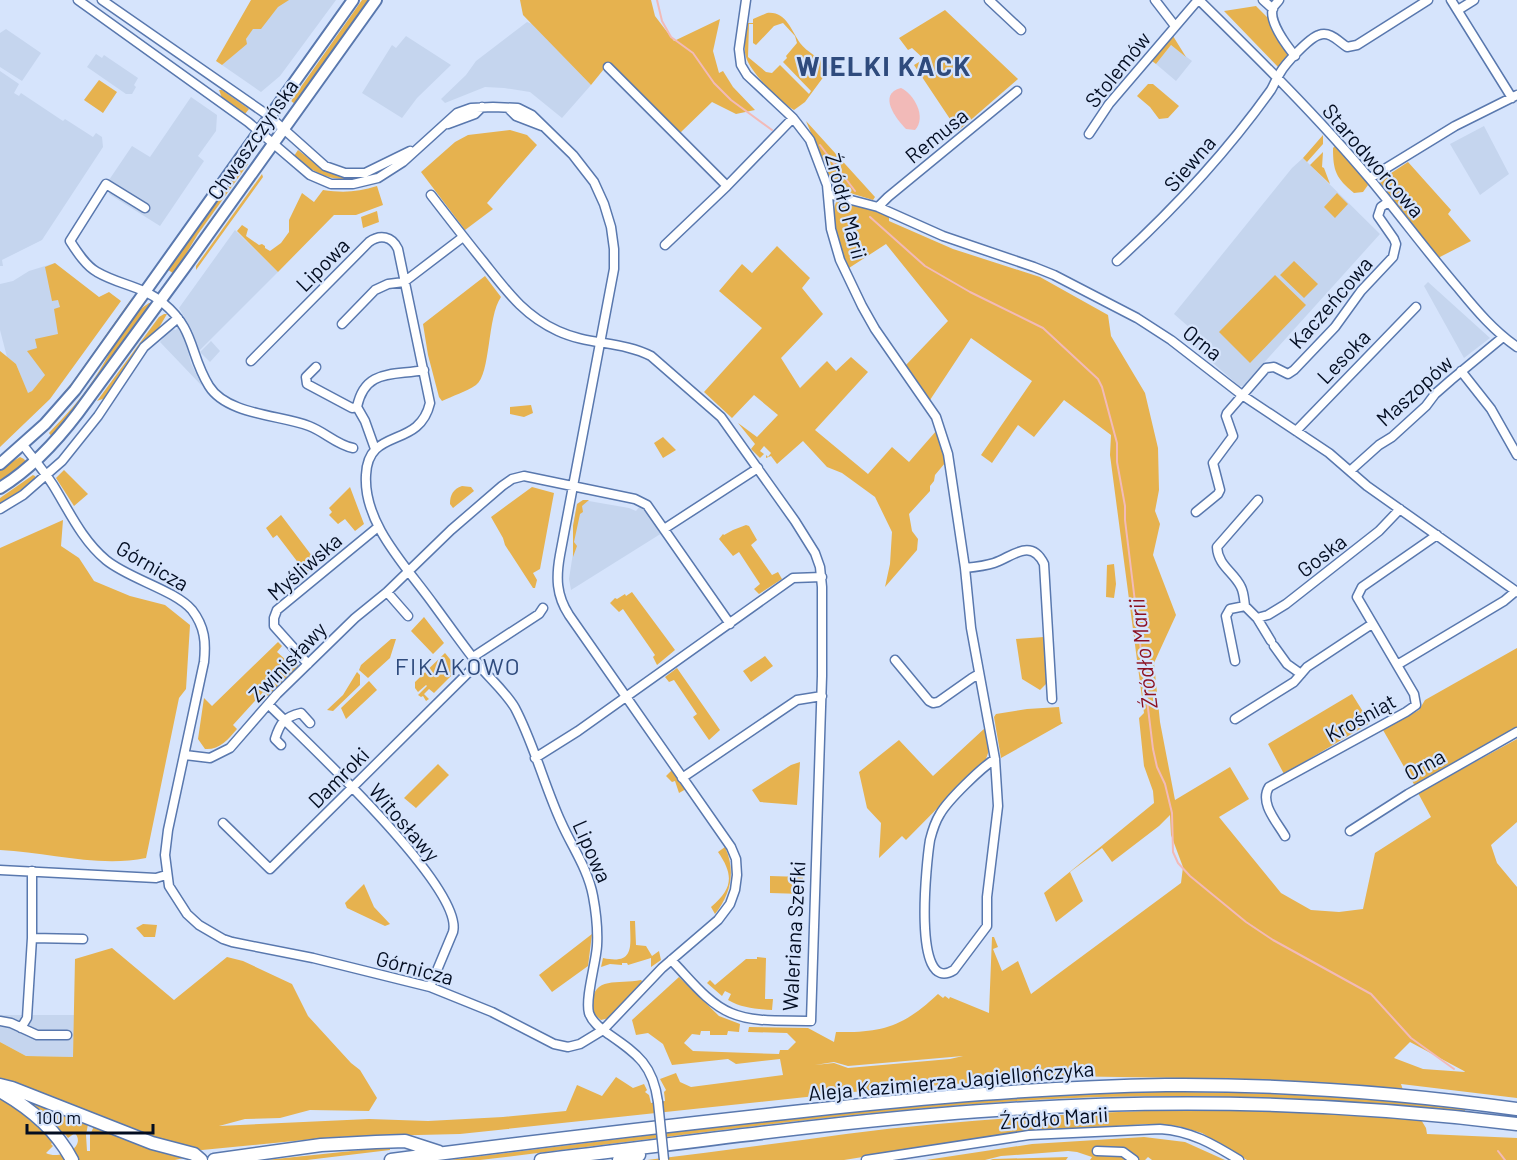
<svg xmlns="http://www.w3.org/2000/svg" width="1517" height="1160" viewBox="0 0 1517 1160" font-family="Barlow,sans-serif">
  <rect width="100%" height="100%" fill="#d6e4fc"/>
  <path fill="#c5d5ee" d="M279 0H336L280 76 261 92 222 65 246 44V39L268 6Z
    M527 22 532 24 591 85 562 118 530 92 504 88 485 87 445 103 441 99 466 75 476 61Z
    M6 29 41 53 22 81 0 67V33Z
    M406 36 451 65 417 98 402 118 362 93 392 45 396 48Z
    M1171 45 1192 61 1176 81 1156 64Z
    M96 54 102 58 104 55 138 78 134 85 136 87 132 94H126L87 67Z
    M0 71 19 84 14 93 19 96 21 93 63 121 65 119 93 137 96 133 102 137 103 147 42 240 2 260 3 266H0Z
    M191 97 217 115 216 131 198 156 204 161 160 226 109 194 115 185 109 180 132 146 150 157Z
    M1484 126 1509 174 1480 195 1450 144Z
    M1303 158 1380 234 1243 386H1239L1188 341 1198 335 1174 314 1292 168Z
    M235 230 278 272 199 351 192 330 179 308Z
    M55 263 67 348 32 391 28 394 16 364 7 357 0 330V284L13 281 29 271Z
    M1428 282 1490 338 1464 358 1424 286Z
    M178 327 183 333 191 363 202 386 160 342 171 329 176 330Z
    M211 341 220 351 210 362 200 352Z
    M583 500 629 508 636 511 640 506 651 516 662 533 571 590 569 579 573 553V526L577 504Z
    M0 1015H75L73 1057 26 1056 0 1042Z"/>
  <path fill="#e6b24f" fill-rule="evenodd" d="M251 0H289L278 7 261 29H253L246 39 247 44 222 65 216 61Z
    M362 0H370L295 104 291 101Z
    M520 0H651L655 16 674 41 720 19 713 51 719 73 723 71 733 87 755 110 736 114 712 102 680 133 608 64 591 85 523 15Z
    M1256 6 1267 17 1270 15 1290 56 1279 68 1224 11Z
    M945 10 1018 79 958 131 914 65 924 59 912 48 908 50 899 38Z
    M767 13C786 11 791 30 800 43 807 52 820 59 830 65V68L805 102 794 110C780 102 750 72 746 57 743 47 746 34 748 23H753V19ZM783 23 795 36 797 43 786 56 787 58 783 62 811 91 809 94 780 65 772 73 766 72 748 57 749 24H753V43L756 45 774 26Z
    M1173 36 1186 57 1171 45 1156 64 1152 61Z
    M99 80 117 92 103 113 84 100Z
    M1148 84H1153L1179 106 1168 118 1159 119 1150 107 1137 96Z
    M219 90H222L249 109 245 114 222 98Z
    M806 121 875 197 873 200 837 189 833 185Z
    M510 130 527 135 537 145 487 203 493 209 465 230 421 172 455 142 468 135Z
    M1323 135V144L1307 162 1303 158Z
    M1335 146 1366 180 1368 185 1363 192 1354 193C1336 178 1333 171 1333 148Z
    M298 150 325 171 353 179C328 181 312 172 294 156Z
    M1323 152 1322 167 1324 168 1330 184 1310 165Z
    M243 161 248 164 198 234 174 274 167 269Z
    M1408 162 1451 210 1448 214 1471 241 1438 258 1409 222 1379 181Z
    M262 174 263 177 196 270V266Z
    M377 186 383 205 356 215H334L278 272 237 231 242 225 248 229 246 236 259 245 262 244 265 246V248L270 251 281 243 289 232V220L302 193 314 202 323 190C343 193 358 192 377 186Z
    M1337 193 1348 204 1335 218 1324 207Z
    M842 200 889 216V221L953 249 1040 277 1108 315 1111 336 1145 393 1158 448 1159 490 1155 511 1160 524 1153 555 1176 615 1154 663 1160 722 1175 800 1230 767 1249 799 1219 817 1281 893 1311 910 1339 912 1363 909 1375 853 1431 817 1418 793 1517 739V822L1491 845 1497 863 1517 887V1098L1401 1084 1403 1090 1247 1079 1056 1076 853 1092 460 1134 334 1137 202 1150 190 1149 156 1140 0 1079V1042L26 1056 73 1057 75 959 112 948 174 1000 227 957 243 961 292 984 308 1016 351 1063 360 1070 377 1098 369 1111 310 1110 280 1118 245 1119 219 1126 369 1119 428 1121 503 1117 566 1111 577 1085 602 1096 616 1077 633 1088 644 1084 647 1090 645 1092 649 1095 651 1103 665 1101 664 1092 666 1090 660 1079 676 1073 680 1082 691 1087 783 1075 780 1059 736 1064 728 1059 672 1065 663 1044 648 1033 636 1035 632 1020 679 977 719 1016 740 1024 739 1032 728 1031 727 1035H710V1031H701L700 1035 692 1034 684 1043 693 1051 779 1054 780 1050H788L796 1042 787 1033 748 1032 749 1027 808 1028 834 1042 836 1032C883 1033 904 1026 938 994L943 998 945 996 949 999 950 997 989 1013 992 937H994L998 947 993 949 1002 971 1018 961 1031 994 1181 883 1183 867 1171 835 1170 815 1159 826 1112 862 1102 848 1070 872 1083 901 1056 922 1044 893 1154 803 1153 791 1144 766 1139 718 1144 713 1110 455 1111 435 1064 400 1034 437 1018 425 992 463 981 455 1032 381 971 338 930 400 906 365 948 321 886 244 849 268C841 250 829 222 836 202ZM1410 1042 1464 1071 1465 1072 1423 1069 1394 1058ZM963 1056 950 1059 848 1068 834 1063 815 1065 834 1062 848 1066Z
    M377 211 379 222 363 228 361 217Z
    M777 246 810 278 802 288 823 314 781 358 800 388 827 361 836 371 851 357 868 372 815 430 868 474 892 447 909 462 937 430 945 463 935 475 934 481 930 486V491L909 514 912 531 918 539 917 550 885 587 890 564 892 532 875 497 842 473 827 467 803 441 777 464 771 456 766 458V455L768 457 771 453 764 446 760 451 764 454 760 458 751 449 755 444 738 423 757 437 778 415 754 395 732 418 704 392 762 328 719 291 742 264 752 273Z
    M1294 261 1318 284 1304 298 1280 275Z
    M55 263 99 297 109 292 121 301 50 399 0 447V351L16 364 28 393 32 391 45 375 27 351 37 348 35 339 58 334 54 309 60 307 58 300 52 301 45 267Z
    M1275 275 1306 305 1250 363 1219 332Z
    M485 276 501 297C487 317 491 374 476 385 466 392 452 396 442 401L439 397 428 355 423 324Z
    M132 298 131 302 65 394 39 423 74 380Z
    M149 303H151L152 305 52 437 49 433C65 416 81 399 94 379 111 355 123 319 149 303Z
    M164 314H167L157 331 108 397 97 401 159 317Z
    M531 405 533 413 524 417 510 414V407Z
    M663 437 676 450 663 458 654 443Z
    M20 457 24 459 26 462 24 466 0 483V469Z
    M64 470 88 494 74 506 56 478Z
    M33 475 35 476 36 480 0 506V498Z
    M462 486 471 487 474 491 453 508 450 504C450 495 453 489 462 486Z
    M350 487 364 524 355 531 345 519 338 524 329 515 332 512 329 508Z
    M532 487 554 493 540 569 533 573 537 580 535 588H533L505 545 503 538 491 517Z
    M583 500H589L582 506 583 512 580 514 574 542 577 546 573 557V526L577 504Z
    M281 515 312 556 317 553 322 560 306 573 277 535 273 538 266 528Z
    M63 520 61 546 79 558 94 581 130 596 165 605 190 625 186 689 179 698 146 858C98 868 48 852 0 850V548Z
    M746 525 749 526 757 540 751 545 772 575 778 572 782 579 759 594 754 589 760 584 739 552 733 556 719 539 723 534 724 535 733 530Z
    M1114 564 1116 584 1114 598 1106 597 1107 565Z
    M632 592 675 650 657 665 653 657 655 655 623 609 619 612 610 603 615 598 617 599 625 594 626 596Z
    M424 617 444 643 433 654 411 631Z
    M1044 637 1048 682 1040 690 1022 679 1016 639Z
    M391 639H396L390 658 368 678 359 670 361 665Z
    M278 642 282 646 277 652 287 661 292 656 295 662 298 660V668L268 696 263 692 233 725 237 729C228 740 219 750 205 749L198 739 204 698 212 706Z
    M1517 648V727L1415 786 1383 730 1419 710 1425 700Z
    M445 653 458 669 434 693 429 689 424 694 429 699 426 701 423 696 421 697 418 695 427 686 426 685 418 692 415 688V682Z
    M765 656 773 666 751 682 743 671Z
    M677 668 720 730 709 740 693 717 697 714 674 680 669 682 665 677Z
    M357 672 360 675V685L333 711 327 710 343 695Z
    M369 681 377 690 346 719 341 708Z
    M1352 694 1370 723 1284 774 1268 744Z
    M1059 707 1061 722 1063 723 1001 758 994 717 996 714 1027 709Z
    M985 728 989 750 986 759 906 840 902 836 879 858 881 823 867 808 859 772 899 740 933 776Z
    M800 762 797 805 760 802 752 790 791 765Z
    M438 764 449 775 416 808 404 798Z
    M672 770 686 789 679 793 675 781 672 782 666 776Z
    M725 847C736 871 731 894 715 914L711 907C733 889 734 875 718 852Z
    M770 876 803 877V894L770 893Z
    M364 884 374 907 390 924 385 926 347 908 345 903Z
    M630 921H635L636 945 646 946 652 956 659 951 661 960 651 967V958L628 965 627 963H622V965L610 964 601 967 603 958C636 965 630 945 630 921Z
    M143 924 157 925 155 937H144L136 928Z
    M592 934 588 966 552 992 539 975Z
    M757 957 766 958 765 999H773L772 1010C756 1009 742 1008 728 1000L731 994 725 991 722 996 707 983 710 980 715 985 746 959H757Z
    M641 980 643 982 609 1018 601 1020 593 1013C588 974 616 985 641 980Z
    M1150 1092C1255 1092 1360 1096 1465 1107V1111C1343 1099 1221 1094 1098 1097 893 1104 684 1136 480 1160H449C681 1132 915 1097 1150 1092Z
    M0 1097 27 1114 54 1141 51 1144 53 1146 46 1153C59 1160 87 1148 75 1133L68 1138 65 1134 63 1136 24 1098 88 1124 86 1135 87 1151H90V1135L94 1126 184 1158 175 1160H0Z
    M1196 1109 1287 1110 1420 1118 1426 1128 1427 1134 1517 1138V1160H1247L1202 1133 1178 1126 1149 1124 1018 1132 844 1160H647C713 1152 780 1143 846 1134 962 1119 1079 1113 1196 1109Z
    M1144 1137 1185 1142 1225 1160H1152L1148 1157 1145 1160H1137L1122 1153 1131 1160H1090L1092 1157 1077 1152 1068 1151 1001 1156 985 1160H926L1032 1144Z
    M390 1147V1150L307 1160H266Z
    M1068 1157 1066 1160H990L993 1159Z"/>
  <path fill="#f2bab8" d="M901 88C914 94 927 117 915 130L906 129C896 119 877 94 901 88Z"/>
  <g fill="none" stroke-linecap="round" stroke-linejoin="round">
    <path stroke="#f2bab8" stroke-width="2" d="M657 0 662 21 671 37 693 53 714 83 731 100 772 130
      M820 145 855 191
      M870 217 925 266 970 292 1043 328 1098 379 1102 387 1117 443V462L1125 506V520L1153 749 1157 767 1165 784 1172 813 1173 852 1178 863 1190 876 1246 922 1273 940 1371 994 1411 1038 1454 1069
      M1498 1151 1505 1160"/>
    <g stroke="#5978ae" stroke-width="11">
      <path id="minor" d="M102 0 269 116 325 166 345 173H365L410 151
        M746 0 739 49 741 65 747 75 793 118 810 140 827 185 831 229 840 260 862 306 875 329 936 417 948 454 965 568 971 628 995 759 998 806 987 897V926L954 970C911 997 927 858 930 840 932 832 935 822 940 814 948 800 981 768 995 759
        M989 0 1021 30
        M1155 0 1175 26
        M1199 0C1258 58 1317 116 1370 179 1400 215 1428 253 1459 289 1477 311 1494 331 1517 347
        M1263 0 1273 9
        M1279 0C1277 3 1274 5 1273 8 1268 21 1287 46 1295 56
        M1451 0 1512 98
        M1458 10 1474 0
        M608 67 727 186
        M508 108 516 116 542 126
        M448 124 475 114 482 107
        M1089 134 1109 104 1198 0
        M1370 178 1455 126 1517 95
        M828 194 878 207 943 236 1034 267 1054 275 1137 318 1171 340 1242 395 1329 453 1367 486 1517 592
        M431 195C448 217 465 239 482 260 506 290 523 315 558 331 588 345 622 341 651 356L721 417 795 521 815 553 820 567 822 587V676L811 1021C786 1020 754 1023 731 1013 707 1003 689 978 671 960
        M878 207 888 197 1017 91
        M145 208 106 184 70 241C77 252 86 266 97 272 119 285 143 286 163 303 196 330 189 354 209 386 227 415 281 415 309 426 325 432 337 445 353 448
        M665 245 727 186 793 118
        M1117 261C1174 209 1226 153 1271 90 1274 85 1276 79 1280 73 1285 64 1309 38 1319 35 1330 31 1338 41 1347 47L1357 45 1428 0
        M342 324 375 290 388 284 404 282 463 237
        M251 361 369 242C380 234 392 236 398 249L430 403C419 450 368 426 366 475 363 524 407 567 434 605 448 624 462 644 477 663 489 678 505 691 515 708 534 744 544 785 561 822 572 847 588 869 593 896 596 912 598 929 597 946 596 963 585 998 589 1013 592 1022 600 1028 607 1033 637 1054 653 1064 658 1102
        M316 367 306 377 307 384 352 408 357 407 365 421 375 449
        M1461 371 1491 409 1517 455
        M357 407C365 368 394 376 424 370
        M1296 431 1416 307
        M23 445C33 458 44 471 53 485 69 511 82 540 106 560 129 579 175 590 192 610 205 627 206 642 204 662L168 830 165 855 169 886 187 914 199 925 223 939 232 942 313 958 430 987 492 1012 554 1044 568 1047 580 1044 603 1030 662 968 718 920 730 904 735 890 737 875 736 859 731 847 569 615C556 595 556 577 560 555L614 269V249L611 227 604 204 594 182 573 155 532 115 518 108 493 107 471 108 457 113 403 162 378 178 353 184H331L310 175 248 122 78 0
        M1350 471 1379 445 1392 437 1426 406 1435 394 1451 380 1503 337
        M0 509 23 495 62 461 98 416 144 347 178 318
        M1196 512 1218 494 1220 490 1213 463 1233 436 1226 416 1227 413 1266 368 1274 367 1288 374 1294 370 1335 327 1361 291 1393 257 1396 244 1394 239 1378 216 1381 207 1388 202
        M664 529 758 468
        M965 568C975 567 985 566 994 563 1012 557 1031 537 1044 564L1052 699
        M387 592 408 616
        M1245 606C1244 600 1244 593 1241 587 1234 572 1218 566 1217 547L1258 500
        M1257 618 1271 641
        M1274 646 1287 664 1301 674
        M473 657 539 614 543 608
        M895 660 929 701 933 703 938 702 972 678 979 674
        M1235 661 1226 616 1230 609 1245 606 1257 618 1268 615 1286 604 1379 531 1400 509
        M308 664 274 626V618L277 610 378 527
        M1397 665 1504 601 1516 591
        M269 705C303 739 465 888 453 932L430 987
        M1235 719 1294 682 1307 667 1372 624
        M281 745 275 739C280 723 284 717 301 713L310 723
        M185 755 210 758 230 748 277 694 355 618 387 592 451 530 502 486 512 479 524 476 635 499 647 505 730 624
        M535 758 578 731 793 578 822 577
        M682 778 797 700 822 696
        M223 823 270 869 478 663
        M1350 831 1408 794 1517 732
        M1285 836C1277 822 1259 803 1269 787L1406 712 1416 705 1414 694 1357 597 1362 587 1437 535
        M0 870 156 878 166 875
        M32 938 83 939
        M0 1021 11 1023 37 1035H67
        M21 1028 27 1018 32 938V871
        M1097 1151 1123 1152 1134 1160
        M866 1160 1029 1135 1160 1129C1191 1131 1213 1144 1239 1160"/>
    </g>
    <g stroke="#5978ae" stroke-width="14">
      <path id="major" d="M0 464 45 424 75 390 353 0
        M0 488C31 469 56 442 78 413L185 267 376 0"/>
    </g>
    <g stroke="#5978ae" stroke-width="15">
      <path id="highway" d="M0 1085 12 1088 152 1143 194 1154 201 1160
        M0 1091C30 1108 56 1129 72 1160
        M214 1160 321 1145 376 1142 405 1141 439 1152
        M391 1160C528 1142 665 1126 803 1111 924 1098 1044 1087 1166 1085 1283 1084 1401 1093 1517 1109
        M541 1160C693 1142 844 1120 996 1110 1171 1098 1344 1102 1517 1124
        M619 1160 639 1155"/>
    </g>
    <use href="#minor" stroke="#fff" stroke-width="8"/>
    <use href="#major" stroke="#fff" stroke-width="10"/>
    <use href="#highway" stroke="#fff" stroke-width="12"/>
    <g stroke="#5978ae" stroke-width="11" stroke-linecap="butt">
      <path id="minor-bridge" d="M658 1102 664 1160"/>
    </g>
    <use href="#minor-bridge" stroke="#fff" stroke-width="8"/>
  </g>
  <g text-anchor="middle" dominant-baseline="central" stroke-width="4.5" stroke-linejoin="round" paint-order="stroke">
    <g font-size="21" fill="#030d21" stroke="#d6e4fc">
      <text transform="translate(1117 69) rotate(-51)">Stolemów</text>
      <text transform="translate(936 135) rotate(-39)">Remusa</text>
      <text transform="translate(252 139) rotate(-55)">Chwaszczyńska</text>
      <text transform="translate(1374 160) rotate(49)">Starodworcowa</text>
      <text transform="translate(1189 163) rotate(-49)">Siewna</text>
      <text transform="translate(847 206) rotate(75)">Źródło Marii</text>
      <text transform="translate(322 264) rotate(-45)">Lipowa</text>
      <text transform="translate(1330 302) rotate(-49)">Kaczeńcowa</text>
      <text transform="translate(1203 342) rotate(38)">Orna</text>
      <text transform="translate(1343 356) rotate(-46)">Lesoka</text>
      <text transform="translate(1414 390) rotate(-42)">Maszopów</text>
      <text transform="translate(1321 555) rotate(-38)">Goska</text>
      <text transform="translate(153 565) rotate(30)">Górnicza</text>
      <text transform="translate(304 566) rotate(-41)">Myśliwska</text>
      <text transform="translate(287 661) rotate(-46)">Zwinisławy</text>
      <text transform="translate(1360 717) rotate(-29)">Krośniąt</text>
      <text transform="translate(1424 764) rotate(-29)">Orna</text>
      <text transform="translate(338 777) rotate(-45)">Damroki</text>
      <text transform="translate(405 822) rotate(49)">Witosławy</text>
      <text transform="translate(593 851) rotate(66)">Lipowa</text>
      <text transform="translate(793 936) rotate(-87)">Waleriana Szefki</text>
      <text transform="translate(415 967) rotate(15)">Górnicza</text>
      <text transform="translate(951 1080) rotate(-5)">Aleja Kazimierza Jagiellończyka</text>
      <text transform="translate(1054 1117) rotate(-4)">Źródło Marii</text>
    </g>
    <g font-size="22" font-style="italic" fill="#8c1223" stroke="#d6e4fc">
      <text transform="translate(1142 654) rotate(-97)">Źródło Marii</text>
    </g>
    <g font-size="24" letter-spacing="1.5" fill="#2f4b7d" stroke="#d6e4fc">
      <text x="458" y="665">FIKAKOWO</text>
    </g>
    <g font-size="27" font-weight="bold" letter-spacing="1.5" fill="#2f4b7d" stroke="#d6e4fc">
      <text x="884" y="65">WIELKI KACK</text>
    </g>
  </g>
  <path d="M27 1124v9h126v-9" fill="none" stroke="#030d21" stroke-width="3"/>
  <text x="36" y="1124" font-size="18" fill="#030d21" stroke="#d6e4fc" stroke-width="4.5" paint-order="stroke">100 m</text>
</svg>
